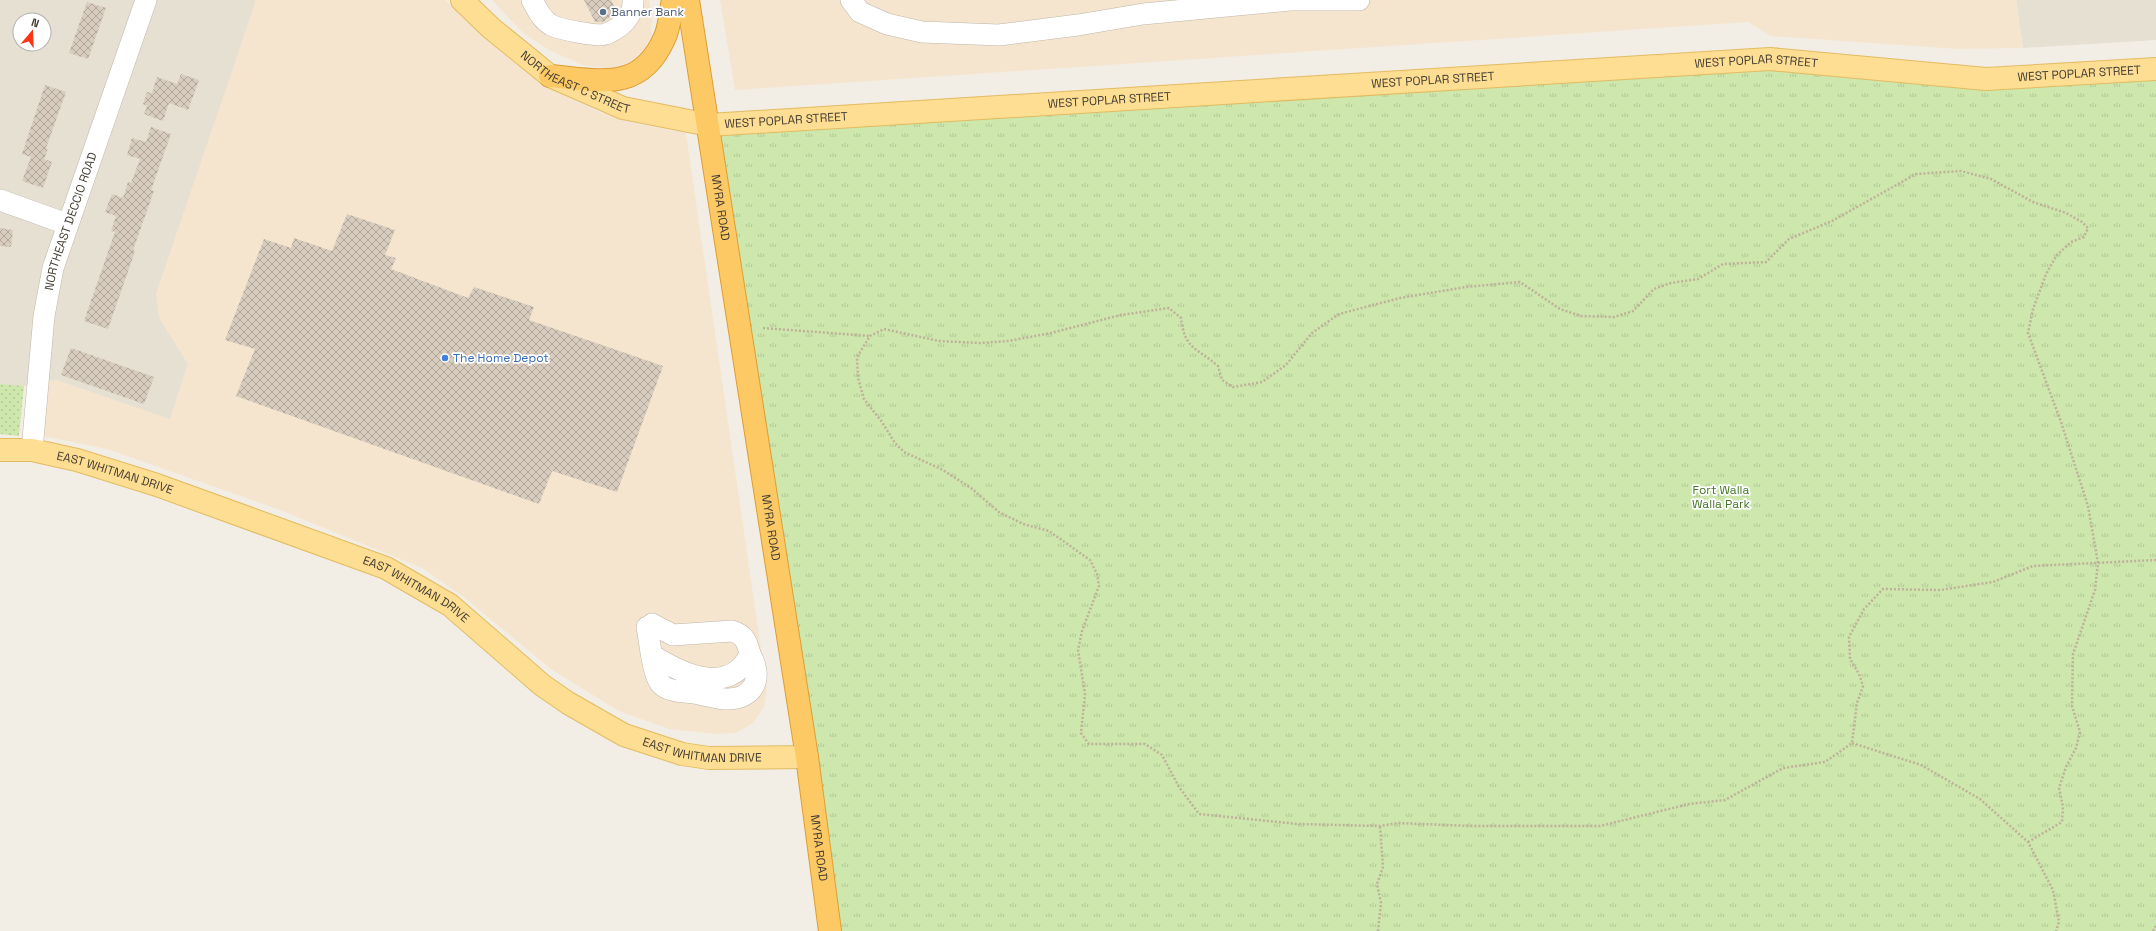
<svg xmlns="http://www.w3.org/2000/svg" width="2156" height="931" viewBox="0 0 2156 931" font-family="'Space Grotesk',sans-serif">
  <defs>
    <pattern id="grass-dots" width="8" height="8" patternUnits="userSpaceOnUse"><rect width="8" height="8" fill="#cde7ad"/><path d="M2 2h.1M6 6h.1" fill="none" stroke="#b1c795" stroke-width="1.8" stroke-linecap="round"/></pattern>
    <pattern id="park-tufts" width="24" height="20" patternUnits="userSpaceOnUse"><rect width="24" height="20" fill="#cde7ad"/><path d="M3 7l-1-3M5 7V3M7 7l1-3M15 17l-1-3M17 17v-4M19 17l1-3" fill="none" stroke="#b1c795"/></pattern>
    <pattern id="building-cross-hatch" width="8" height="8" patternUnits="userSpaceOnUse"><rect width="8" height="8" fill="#d7ccbd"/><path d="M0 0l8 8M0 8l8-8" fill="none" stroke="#b0a79a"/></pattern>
  </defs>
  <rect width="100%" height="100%" fill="#f2eee5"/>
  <path fill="#e6e0d3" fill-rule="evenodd" d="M0 0H256L159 317 188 364 170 420 56 380 19 387 0 385ZM20 20H44V44H20Z
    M2016 0H2156V40L2023 48Z"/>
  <path fill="#f5e5cf" d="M256 0H445L503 54 544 85 599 112 633 123 686 133 767 690 764 707 752 724 735 733 716 734 669 729 619 711 552 670 465 598 422 568 280 510 107 449 37 435 43 382 56 380 170 419 188 364 159 317 156 294Z
    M492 0H649L652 17 651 36 640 58 613 69 582 65 547 49 523 33Z
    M720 0H2016L2023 48 1958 49 1771 36 1748 22 735 90Z"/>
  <path fill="url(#grass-dots)" d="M0 384 24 386 19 436 0 434Z"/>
  <path fill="url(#park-tufts)" d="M1770 59 1986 79 2156 69V931H830L709 125Z"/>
  <path fill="url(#building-cross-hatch)" d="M584 0H611L617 12 603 22H595Z
    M87 2 106 8 88 59 69 53Z
    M181 74 199 80 188 110 169 103 163 121 144 114 147 106 143 104 147 92 152 93 157 77 177 84Z
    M45 85 66 92 46 148 48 149 44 159 52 162 43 188 22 181 31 157 22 154Z
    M151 127 171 134 151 190 154 191 133 250 135 251 108 329 84 321 115 232 111 231 116 216 105 212 112 194 123 198 128 182 131 183 140 159 127 155 132 138 146 142Z
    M347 214 395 230 385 255 396 258 391 269 468 298 474 287 534 307 529 320 663 366 617 492 552 471 539 504 236 396 255 349 225 340 264 239 291 248 294 238 332 251Z
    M0 228 13 230 11 247 0 246Z
    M71 348 154 377 144 404 61 375Z"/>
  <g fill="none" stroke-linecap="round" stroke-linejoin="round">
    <g stroke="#beb6a7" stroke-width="22">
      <g id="minor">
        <path d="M532 0C537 9 541 19 551 25 559 29 597 37 606 34 620 28 634 17 633 0"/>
        <path d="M851 0 860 12 887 24 922 32 999 35 1078 25 1143 14 1290 0H1359"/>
        <path d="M0 200 67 224"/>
        <path id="s1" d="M32 450 44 316 53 268 146 0"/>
        <path d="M652 624 673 635 732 631C745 635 747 642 750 654"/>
        <path d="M647 627C650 642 652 671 660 683 667 692 684 692 694 693 704 695 715 698 725 699 754 700 764 678 750 654 730 697 682 674 652 655"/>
      </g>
    </g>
    <g stroke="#e3bb62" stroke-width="24">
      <g id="major">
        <path id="s2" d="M462 0 491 28 550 76 623 108 709 125 1770 59 1986 79 2156 69"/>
        <path id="s3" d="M0 450H32L77 460 157 485 386 568 450 605 542 685 568 703 624 735 682 754 709 758 807 757"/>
      </g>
    </g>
    <g stroke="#dd9d34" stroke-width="24">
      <g id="highway">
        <path id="s4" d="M688 0 807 757 830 931"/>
        <path d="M550 76C599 80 640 93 664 39 670 28 670 12 673 0"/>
      </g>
    </g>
    <path stroke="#bfb199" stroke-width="2.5" stroke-dasharray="2 2" stroke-linecap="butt" d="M763 328 870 336
      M1852 743 1921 765 1980 799 2028 842 2053 890 2059 922 2056 931
      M2028 842 2062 822 2063 807 2059 788 2066 767 2076 748 2080 732 2072 706 2073 654 2095 590 2098 563 2088 506 2061 422 2028 333 2033 309 2046 274 2057 255 2071 242 2084 237 2088 228 2082 222 2066 213 2033 202 1991 179 1961 171 1916 174 1832 221 1789 239 1766 262 1723 264 1698 279 1671 283 1654 289 1633 311 1614 317 1581 316 1560 309 1520 282 1466 287 1400 298 1339 314 1312 333 1286 365 1262 382 1233 387 1222 380 1218 366C1196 347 1185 350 1181 318L1169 308 1121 315 1051 333 1008 341 980 343 939 341 884 329 870 336 857 357 858 378 864 399 882 422 895 443 904 452 943 470 971 488 999 512 1023 524 1049 531 1090 560 1097 574 1099 586 1082 631 1078 650 1085 694 1081 733 1089 744H1145L1162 755 1179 787 1199 814 1298 824 1380 826 1398 823 1470 826H1600L1689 804 1725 800 1783 768 1825 762 1852 743 1857 703 1863 686 1859 674 1850 659 1849 637 1864 609 1883 589 1940 590 1993 582 2033 566 2156 560
      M1378 931 1381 903 1377 884 1383 867 1380 826
      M2153 931 2156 926"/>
    <use href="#minor" stroke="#fff" stroke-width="21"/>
    <use href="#major" stroke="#fede92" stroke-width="22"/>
    <use href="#highway" stroke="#fdc965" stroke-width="22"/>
  </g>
  <circle fill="#5c6f8a" stroke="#fff" stroke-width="1.5" cx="603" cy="12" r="4"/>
  <circle fill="#3f7fe0" stroke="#fff" stroke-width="1.5" cx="445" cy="358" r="4"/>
  <g text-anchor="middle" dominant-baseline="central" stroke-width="3.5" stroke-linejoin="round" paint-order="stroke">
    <g font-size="12" fill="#4e5e75" stroke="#fff" text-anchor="start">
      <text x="611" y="12">Banner Bank</text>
    </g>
    <g font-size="12" fill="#443e34" stroke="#fff">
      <text stroke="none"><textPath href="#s2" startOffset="1333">WEST POPLAR STREET</textPath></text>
      <text stroke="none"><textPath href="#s2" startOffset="1657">WEST POPLAR STREET</textPath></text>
      <text stroke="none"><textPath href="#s2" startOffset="142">NORTHEAST C STREET</textPath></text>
      <text stroke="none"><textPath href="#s2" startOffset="1009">WEST POPLAR STREET</textPath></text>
      <text stroke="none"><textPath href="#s2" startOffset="685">WEST POPLAR STREET</textPath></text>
      <text stroke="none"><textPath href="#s2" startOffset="361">WEST POPLAR STREET</textPath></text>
      <text stroke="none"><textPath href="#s4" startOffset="210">MYRA ROAD</textPath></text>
      <text stroke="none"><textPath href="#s1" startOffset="233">NORTHEAST DECCIO ROAD</textPath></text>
      <text stroke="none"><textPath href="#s3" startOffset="118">EAST WHITMAN DRIVE</textPath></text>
      <text stroke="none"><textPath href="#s4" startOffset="534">MYRA ROAD</textPath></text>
      <text stroke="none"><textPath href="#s3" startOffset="442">EAST WHITMAN DRIVE</textPath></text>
      <text stroke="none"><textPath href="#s3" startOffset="778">EAST WHITMAN DRIVE</textPath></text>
      <text stroke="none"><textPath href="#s4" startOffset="858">MYRA ROAD</textPath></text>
    </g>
    <g font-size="12" fill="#366cbe" stroke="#fff" text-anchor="start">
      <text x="453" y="358">The Home Depot</text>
    </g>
    <g font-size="12" fill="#467628" stroke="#fff">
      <text x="1721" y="490">Fort Walla<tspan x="1721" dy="14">Walla Park</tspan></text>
    </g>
  </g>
  <g transform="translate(32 32) rotate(19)"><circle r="19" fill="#ffffff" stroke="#b4b2ae"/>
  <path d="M0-3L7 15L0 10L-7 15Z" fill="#f93515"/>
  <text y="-6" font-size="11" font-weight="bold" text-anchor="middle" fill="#443e34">N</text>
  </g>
</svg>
